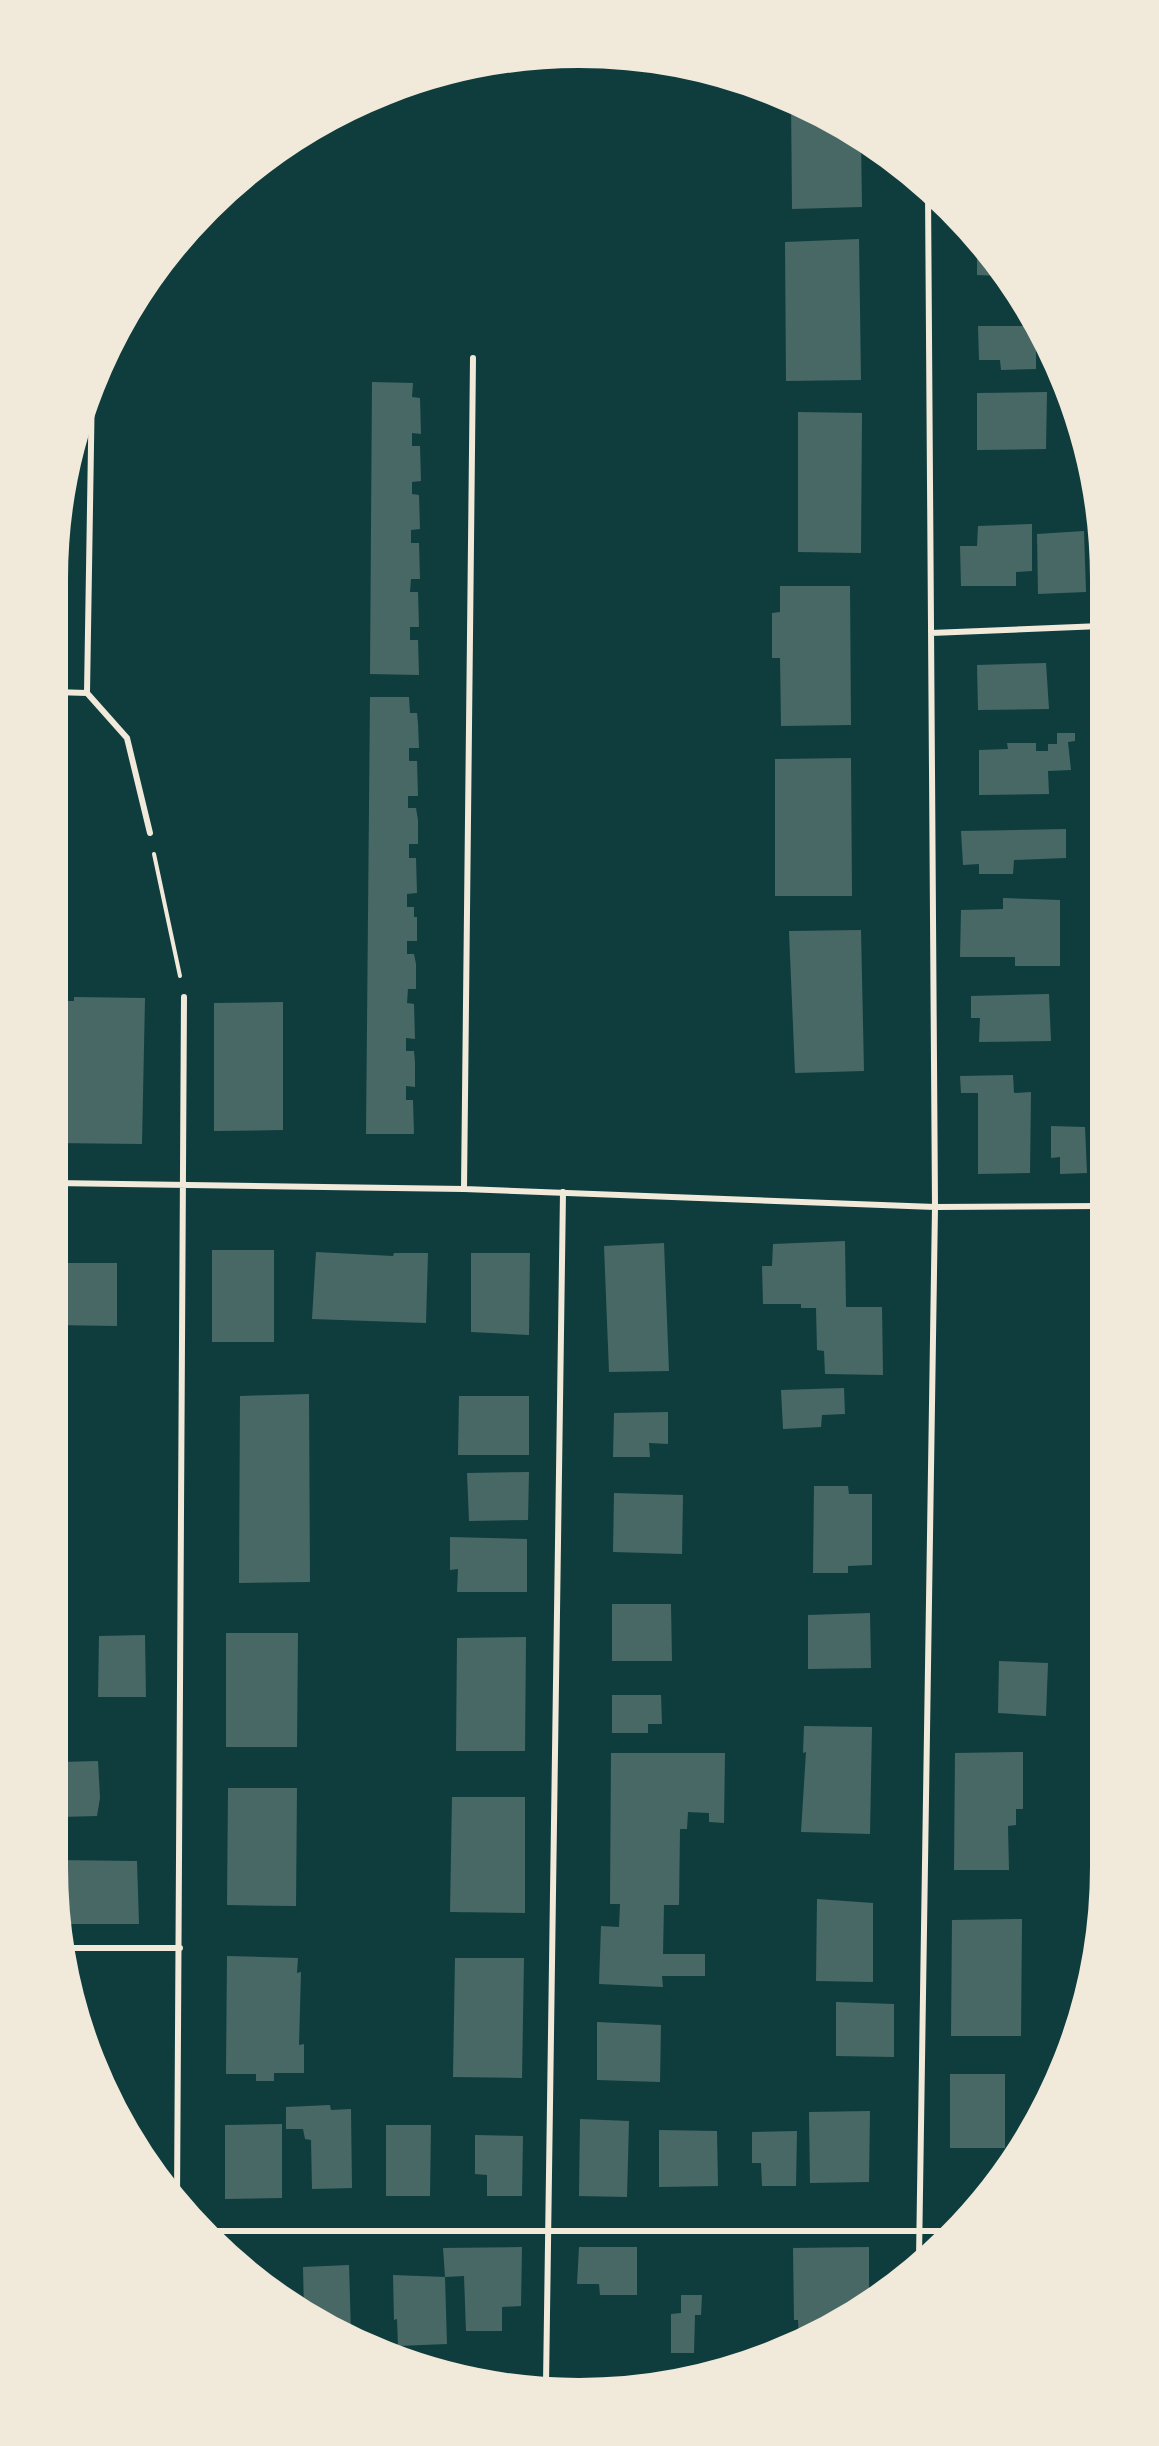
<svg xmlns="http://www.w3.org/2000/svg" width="1159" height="2446" viewBox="0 0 1159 2446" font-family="Helvetica,sans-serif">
  <rect width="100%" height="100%" fill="#0f3d3e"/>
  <path fill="#486865" d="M791 100 861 140 862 207 792 209Z
    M859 239 861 380 786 381 785 242Z
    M977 240 996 259 1010 283H1000L999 276 977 275Z
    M978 326H1035L1047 347 1036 348V369L1001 370 1000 360H979Z
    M372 382 413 383 412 397 420 398 421 434 412 433V446H420L421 481 412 482V494L419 495 420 529 411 530V543H419L420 579H411L410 592H418L419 627H410V640H418L419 675 370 674Z
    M1047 392 1046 449 977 450V393Z
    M798 412 862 413 861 553 798 552Z
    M1032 524V571L1016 572V586H961L960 546H977L978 526Z
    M1084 531 1086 592 1038 594 1037 534Z
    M780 586H850L851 725 781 726 780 658H772V613L780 612Z
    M1046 663 1049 709 978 710 977 665Z
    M370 697H409L410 713H417L418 724 419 748H409V761H417L418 796H408V808H416L418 820V844H409V858H416L417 893 407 894V907H414V917H417V941H407V954H414L416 964V989H408L407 1003 414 1004 415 1039 406 1038V1051H414L415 1062V1087L406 1086V1100H413L414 1134H366Z
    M1057 733H1075V741L1068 742 1071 770 1048 771 1049 794 979 795V750L1008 749 1007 743H1036V751H1048V744H1057Z
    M851 758 852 896H775V759Z
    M1066 829V858L1014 860 1013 874H979V864L963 865 961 831Z
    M1003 898 1060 900V966H1015V957H960L961 910 1003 909Z
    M861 930 864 1071 795 1073 789 931Z
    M1049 994 1051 1041 979 1042 980 1018H971V996Z
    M74 997 145 998 142 1144 54 1143V1001H74Z
    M283 1002V1130L214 1131V1003Z
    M1013 1075 1014 1093 1031 1092 1030 1173 978 1174V1093H961L960 1076Z
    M1051 1126 1085 1127 1087 1173 1060 1174V1157L1051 1158Z
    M845 1241 846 1307H882L883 1375 825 1374 824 1351 817 1350 816 1308H801V1304H763L762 1266H772L773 1244Z
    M664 1243 669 1371 609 1372 604 1246Z
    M212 1250H274V1342H212Z
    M316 1252 393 1256 394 1253H428L426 1323 312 1319Z
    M471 1253H530L529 1335 471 1332Z
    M54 1263H117V1326L54 1325Z
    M844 1388 845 1414 822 1415 821 1427 783 1429 781 1390Z
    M309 1394 310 1582 239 1583 240 1396Z
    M459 1396H529V1455H458Z
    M668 1412V1444L649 1443 650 1457H613L614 1413Z
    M529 1472 528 1520 469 1521 467 1473Z
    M814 1486H848L849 1494H872V1565L848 1566V1573H813Z
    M614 1493 683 1495 682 1554 613 1552Z
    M450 1537 527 1539V1592H457L458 1569 450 1570Z
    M612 1604H671L672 1661H612Z
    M870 1613 871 1668 808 1669V1615Z
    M226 1633H298L297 1747H226Z
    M145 1635 146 1697H98L99 1636Z
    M526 1637 525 1751H456L457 1638Z
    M999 1661 1048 1663 1046 1716 998 1713Z
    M612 1695H661L662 1724H648V1733H612Z
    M804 1726 872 1727 870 1834 801 1832 806 1752 803 1753Z
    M1023 1752V1809H1016V1825L1008 1826 1009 1870H954L955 1753Z
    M611 1753H725L724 1823 709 1822V1813L688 1812 687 1829H680L679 1905H664L663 1954H705V1976H662L663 1987 599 1984 601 1926 619 1927 620 1904H610Z
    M98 1761 100 1798 97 1816 61 1817V1762Z
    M228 1788H297L296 1906 227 1905Z
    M452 1797H525V1913L450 1912Z
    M54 1860 137 1861 139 1924H64Z
    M817 1899 873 1903V1982L816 1981Z
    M1022 1919 1021 2036H951L952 1920Z
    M227 1956 298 1958 297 1973 301 1972 299 2045 304 2044V2073H274V2081H256V2074H226Z
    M455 1958H524L522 2078 453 2077Z
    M836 2002 894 2004V2057L836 2056Z
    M597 2022 661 2025 660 2082 597 2080Z
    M950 2074H1005V2148H950Z
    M330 2105 331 2110 351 2109 352 2188 312 2189 311 2140 305 2139 303 2129H286V2107Z
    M870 2111 869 2182 810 2183 809 2112Z
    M580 2119 629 2121 627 2197 579 2196Z
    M282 2124V2198L225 2199V2125Z
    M386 2125H431L430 2196H386Z
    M659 2130 717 2131 718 2186 659 2187Z
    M797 2131 796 2186H762L761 2163H752V2132Z
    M475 2135 523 2136 522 2196H487V2175L475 2174Z
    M522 2247 521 2306 502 2307V2331H466L464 2276 445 2277 447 2344 398 2346 397 2319 394 2320 393 2275 445 2277 443 2248Z
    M579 2247H637V2295H600L599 2284H577Z
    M869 2247V2300L842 2322 799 2341 798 2320H794L793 2248Z
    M259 2265 260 2275 248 2266Z
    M349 2265 351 2333 348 2334 317 2322 304 2311 303 2267Z
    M275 2287H287V2297L283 2294Z
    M681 2295H702L701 2315H695L694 2353H671V2314L681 2313Z"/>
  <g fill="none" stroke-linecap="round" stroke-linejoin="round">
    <path stroke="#f1e9da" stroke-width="4" d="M154 854 180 976"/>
    <path stroke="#f1e9da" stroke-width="6" d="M92 384 87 693 127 738 150 833
      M931 633 1101 626
      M54 692 87 693
      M54 1183 464 1189 935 1207 1103 1206
      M464 1189 473 358
      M67 1948H180
      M177 2203 184 997
      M206 2231H953
      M919 2258 935 1207 928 191
      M546 2384 563 1192"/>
  </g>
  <path d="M0 0H1159V2446H0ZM579 64H579A515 515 0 0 1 1094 579V1867A515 515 0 0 1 579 2382H579A515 515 0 0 1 64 1867V579A515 515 0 0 1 579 64Z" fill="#f1e9da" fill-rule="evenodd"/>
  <path fill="none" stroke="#f1e9da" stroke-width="8" d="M579 64H579A515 515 0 0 1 1094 579V1867A515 515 0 0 1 579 2382H579A515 515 0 0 1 64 1867V579A515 515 0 0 1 579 64Z"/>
</svg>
